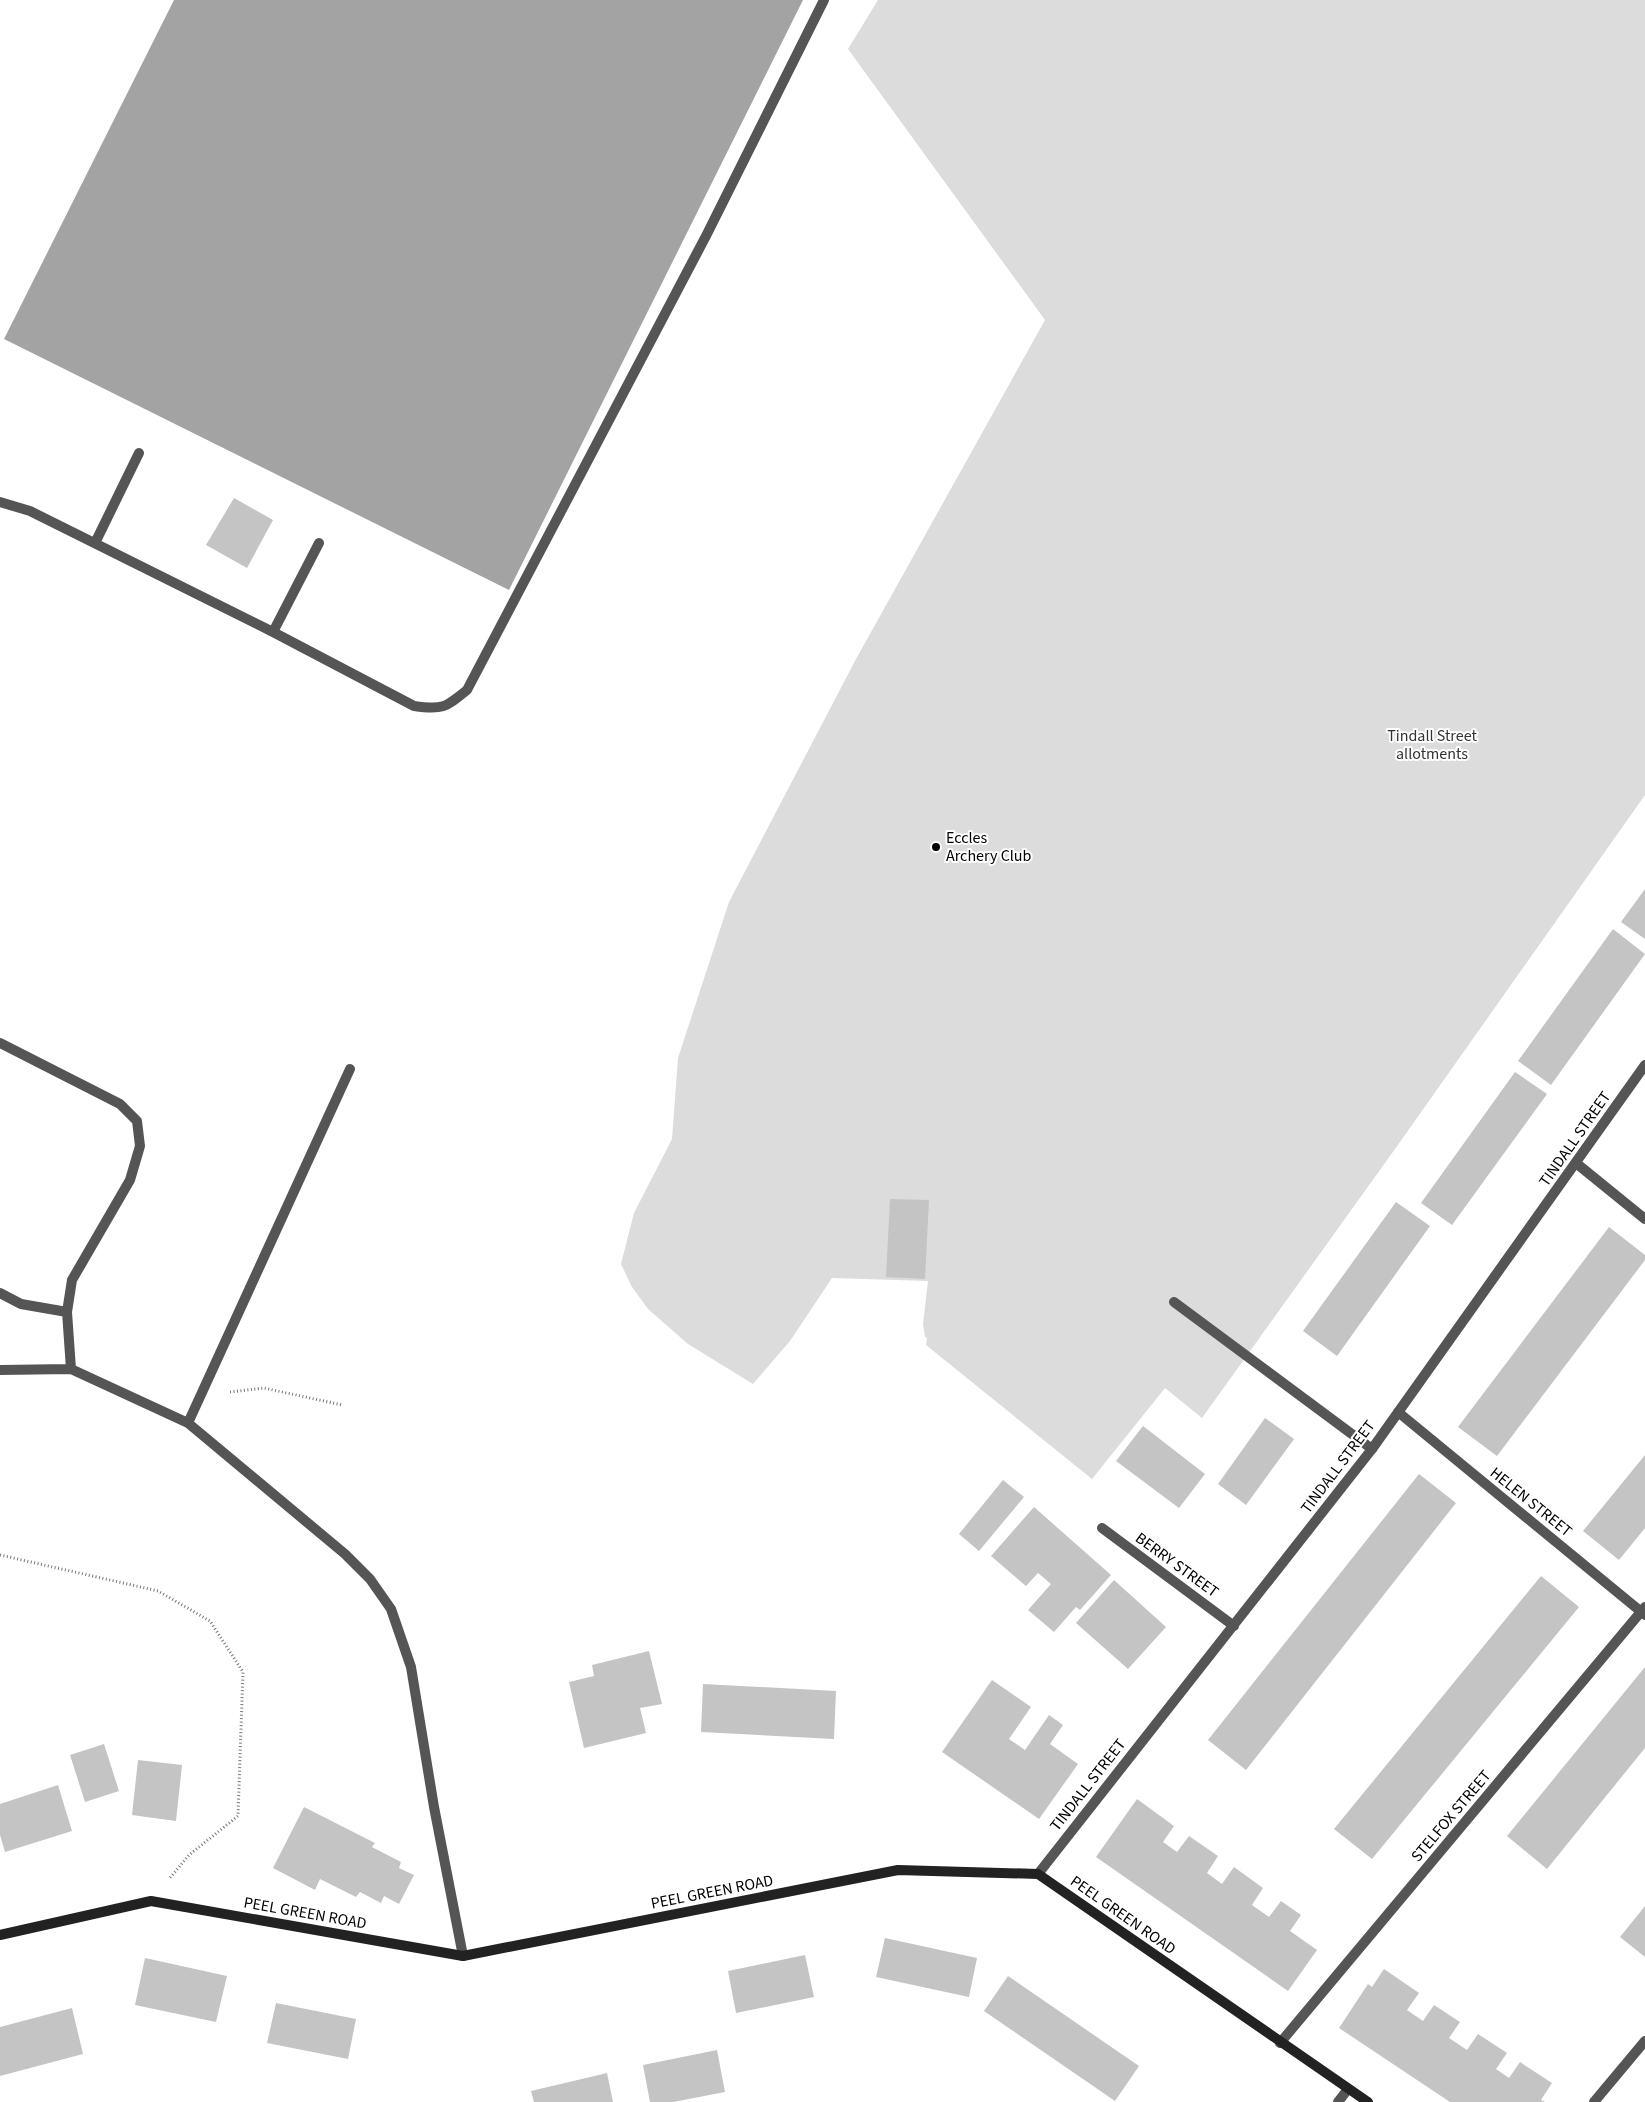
<svg xmlns="http://www.w3.org/2000/svg" width="1645" height="2102" viewBox="0 0 1645 2102" font-family="'Source Sans 3',sans-serif">
  <rect width="100%" height="100%" fill="#fff"/>
  <path fill="#dcdcdc" d="M878 0H1645V795L1400 1142 1202 1418 1165 1388 1092 1479 926 1345 927 1338 925 1337 923 1324 928 1281 832 1278 790 1341 753 1384 688 1344 648 1309 632 1287 621 1264 634 1213 672 1139 678 1058 729 902 856 659 1045 320 848 49Z"/>
  <path fill="#a3a3a3" d="M174 0H803L509 590 4 339Z"/>
  <path fill="#c4c4c4" d="M234 498 273 520 247 568 206 545Z
    M1645 889V939L1621 922Z
    M1613 929 1645 954 1551 1085 1518 1061Z
    M1515 1072 1547 1094 1452 1225 1421 1203Z
    M890 1199 929 1200 925 1279 886 1277Z
    M1396 1202 1430 1226 1337 1356 1303 1331Z
    M1609 1227 1645 1255V1260L1497 1456 1458 1427Z
    M1265 1418 1294 1439 1246 1505 1218 1484Z
    M1143 1426 1205 1474 1179 1508 1116 1461Z
    M1645 1455V1528L1619 1560 1583 1531Z
    M1419 1474 1456 1503 1246 1770 1208 1740Z
    M1003 1480 1024 1497 979 1551 959 1534Z
    M1034 1507 1111 1575 1080 1610 1076 1607 1054 1632 1028 1610 1051 1584 1038 1573 1026 1586 991 1556Z
    M1541 1576 1579 1607 1372 1859 1334 1829Z
    M1114 1580 1166 1627 1128 1669 1076 1623Z
    M649 1651 662 1704 640 1708 646 1733 584 1748 569 1682 594 1676 592 1665Z
    M1645 1667V1748L1547 1869 1507 1836Z
    M992 1680 1031 1707 1009 1739 1025 1750 1049 1715 1063 1725 1050 1744 1078 1764 1039 1819 942 1752Z
    M703 1684 836 1691 834 1739 701 1732Z
    M104 1744 119 1791 85 1802 70 1755Z
    M138 1760 182 1765 176 1821 132 1815Z
    M58 1785 72 1831 5 1852 0 1835V1804Z
    M1137 1799 1174 1826 1163 1842 1177 1852 1189 1836 1218 1856 1207 1873 1222 1884 1234 1867 1263 1888 1252 1905 1269 1917 1281 1901 1301 1915 1290 1931 1317 1950 1288 1991 1096 1857Z
    M304 1807 375 1843 372 1847 401 1862 399 1868 414 1875 399 1904 384 1896 381 1903 360 1892 356 1897 320 1879 315 1890 273 1868Z
    M1645 1906V1957L1620 1937Z
    M885 1938 977 1958 969 1997 876 1977Z
    M805 1955 814 1997 736 2013 728 1971Z
    M145 1958 227 1976 216 2022 135 2005Z
    M1384 1969 1419 1993 1407 2010 1423 2021 1434 2005 1460 2022 1449 2038 1467 2050 1478 2034 1507 2053 1496 2069 1509 2078 1520 2062 1552 2083 1541 2100 1545 2102H1450L1339 2028 1368 1984 1372 1987Z
    M1008 1976 1139 2066 1115 2101 984 2011Z
    M276 2003 356 2019 348 2059 267 2043Z
    M72 2008 83 2054 0 2076V2027Z
    M717 2050 725 2092 673 2102H650L643 2065Z
    M607 2073 613 2102H534L531 2091Z"/>
  <g fill="none" stroke-linecap="round" stroke-linejoin="round">
    <path stroke="#777" stroke-width="3" stroke-dasharray="1 2.5" stroke-linecap="butt" d="M230 1392 264 1388 342 1405
      M0 1555 158 1591 210 1621 243 1672 238 1816 189 1855 169 1879"/>
    <path stroke="#555" stroke-width="10" d="M0 502 30 511 273 632 414 706C442 710 445 708 467 690L707 234 824 0
      M95 543 139 453
      M273 632 319 543
      M0 1043 120 1104 137 1121 140 1146 130 1180 72 1280 67 1312 71 1369
      M0 1293 21 1304 67 1312
      M1174 1302 1372 1449
      M0 1370 71 1369 188 1423 345 1554 370 1579 391 1609 411 1667 434 1807 463 1956
      M188 1423 350 1069"/>
    <path stroke="#555" stroke-width="10" d="M1576 1163 1645 1219
      M1398 1412 1645 1615
      M1102 1528 1234 1626
      M1038 1874 1372 1449 1645 1065
      M1280 2043 1645 1607
      M1338 2102 1348 2089
      M1594 2102 1645 2041"/>
    <path stroke="#222" stroke-width="10" d="M0 1935 151 1901 463 1956 898 1870 1038 1874 1368 2102"/>
  </g>
  <circle fill="#000" stroke="#fff" stroke-width="2" cx="936" cy="847" r="5"/>
  <g text-anchor="middle" dominant-baseline="central" stroke-width="4" stroke-linejoin="round" paint-order="stroke">
    <g font-size="16" fill="#333" stroke="#fff">
      <text x="1432" y="736">Tindall Street<tspan x="1432" dy="18">allotments</tspan></text>
    </g>
    <g font-size="16" fill="#000" stroke="#fff" text-anchor="start">
      <text x="946" y="838">Eccles<tspan x="946" dy="18">Archery Club</tspan></text>
    </g>
    <g font-size="16" fill="#000" stroke="#fff">
      <text transform="translate(1575 1139) rotate(-55)">TINDALL STREET</text>
      <text transform="translate(1338 1467) rotate(-53)">TINDALL STREET</text>
      <text transform="translate(1531 1502) rotate(39)">HELEN STREET</text>
      <text transform="translate(1177 1565) rotate(36)">BERRY STREET</text>
      <text transform="translate(1088 1785) rotate(-52)">TINDALL STREET</text>
      <text transform="translate(1451 1816) rotate(-50)">STELFOX STREET</text>
      <text transform="translate(712 1892) rotate(-11)">PEEL GREEN ROAD</text>
      <text transform="translate(305 1913) rotate(10)">PEEL GREEN ROAD</text>
      <text transform="translate(1123 1915) rotate(35)">PEEL GREEN ROAD</text>
    </g>
  </g>
</svg>
